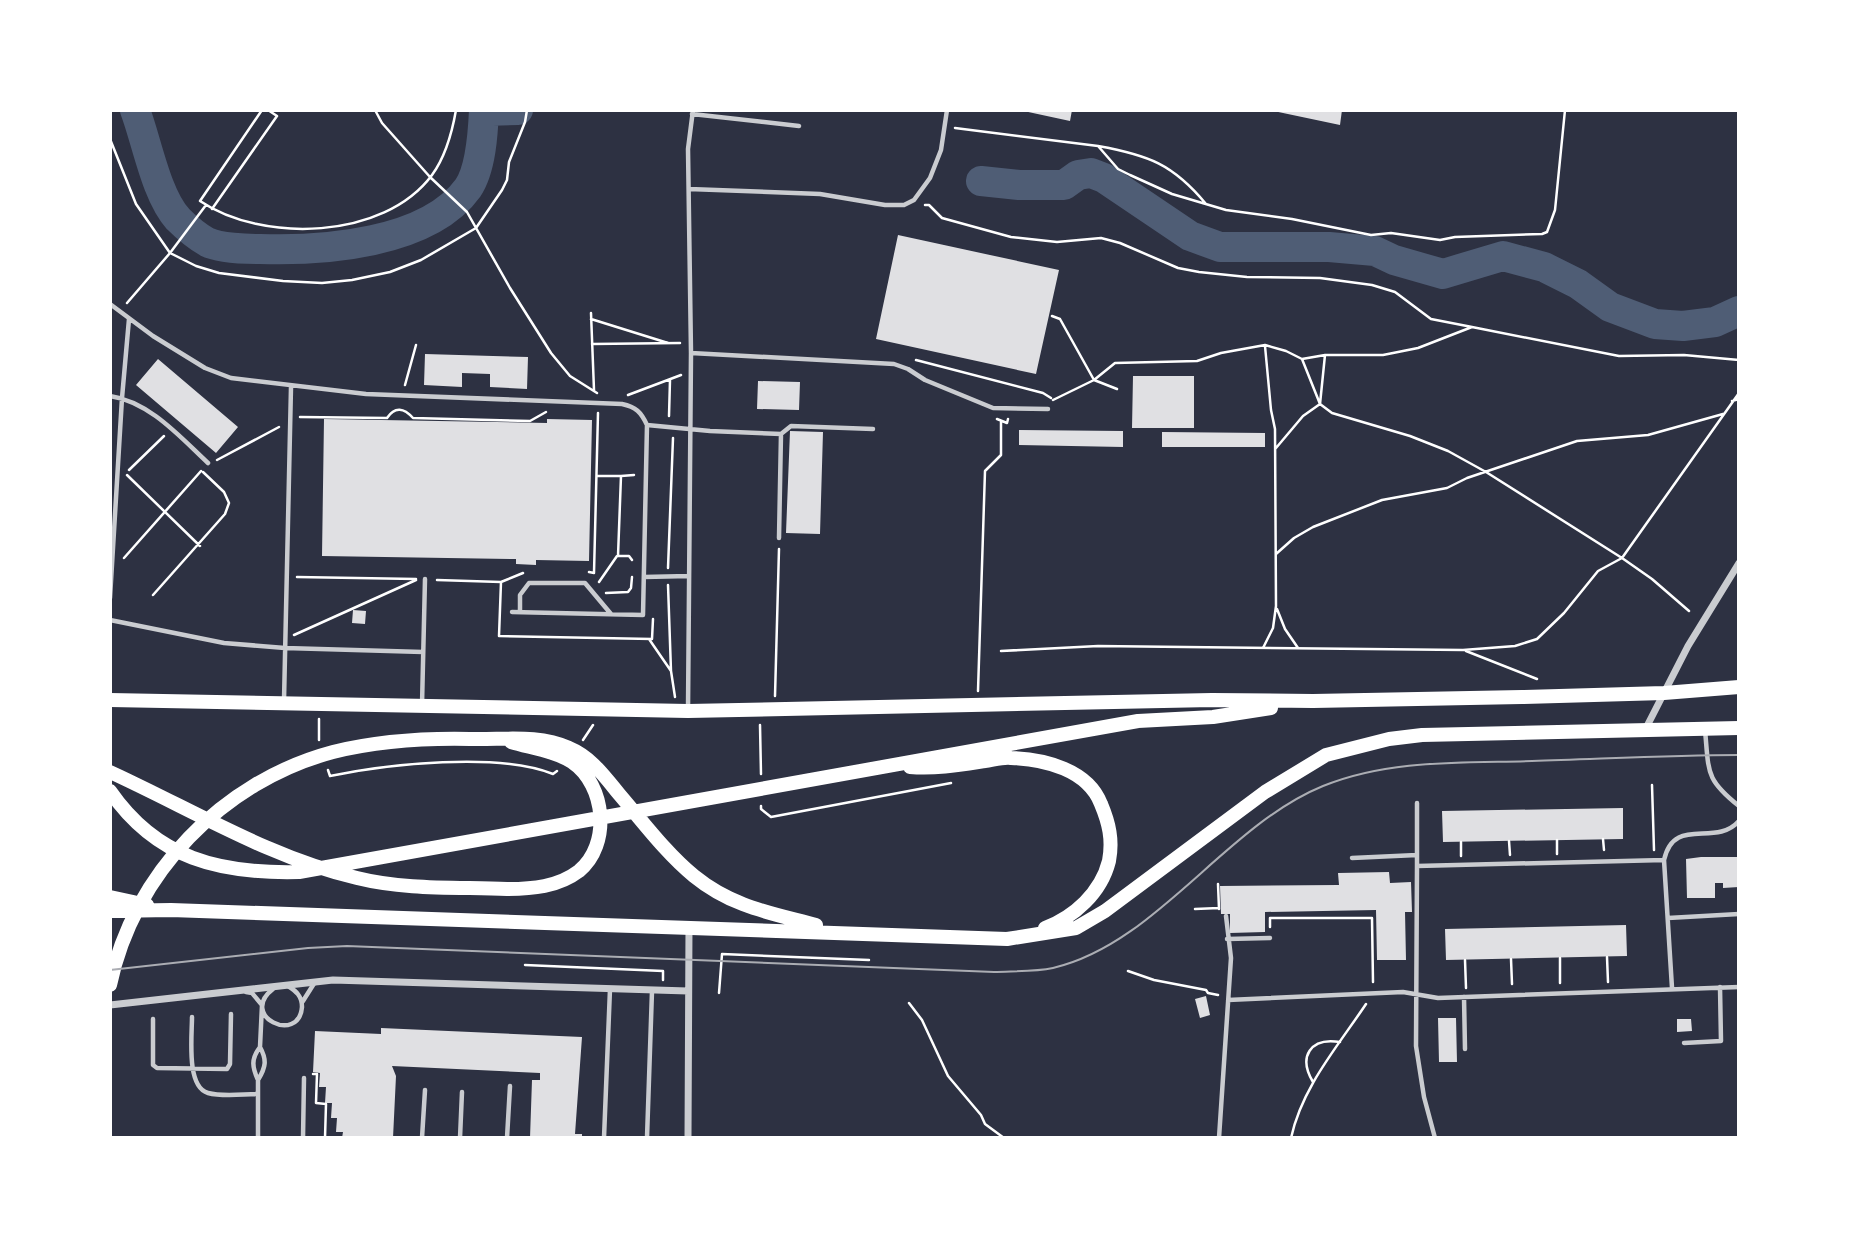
<svg xmlns="http://www.w3.org/2000/svg" width="1849" height="1248" viewBox="0 0 1849 1248" font-family="'Exo 2',sans-serif">
  <rect width="100%" height="100%" fill="#2d3142"/>
  <g fill="none" stroke-linecap="round" stroke-linejoin="round">
    <path stroke="#4f5d75" stroke-width="30" d="M135 110C147 142 156 195 178 219 185 226 198 237 207 242 219 248 247 249 260 249 322 251 428 244 468 188 481 169 483 133 484 110
      M484 111 518 110
      M981 181 1019 185H1064L1078 175 1091 173 1104 178 1190 236 1220 247H1329L1375 251 1394 260 1443 274 1503 256 1544 267 1578 284 1610 307 1655 324 1683 326 1715 322 1739 311"/>
  </g>
  <path fill="#e0e0e3" d="M1019 110H1072L1070 121Z
    M1269 110H1342L1340 125Z
    M898 235 1059 270 1036 374 876 339Z
    M425 354 528 357 527 389 490 387V374L462 373V387L424 385Z
    M158 359 238 427 216 453 136 385Z
    M1133 376H1194V428H1132Z
    M758 381 800 382 799 410 757 409Z
    M324 419 547 423V419L592 420 589 561 536 560V565L516 564V559L322 556Z
    M1019 430 1123 431V447L1019 445Z
    M790 431 823 432 820 534 786 533Z
    M1162 432 1265 433V447H1162Z
    M353 610 366 611 365 624 352 623Z
    M1623 808V839L1443 842 1442 811Z
    M1701 857H1739V887L1723 888V883H1715V898H1687L1686 859Z
    M1389 872 1390 883 1411 882 1412 912H1405L1406 960H1377L1376 910 1265 912V932L1230 933V914H1221L1220 886 1339 885 1338 873Z
    M1626 925 1627 956 1446 960 1445 929Z
    M1206 996 1210 1015 1200 1018 1195 999Z
    M1438 1018H1456L1457 1062H1439Z
    M1677 1019H1691L1692 1031 1677 1032Z
    M381 1028 582 1037 575 1134H582V1138H530L532 1080H540V1073L392 1066 396 1076 393 1138H342L343 1132H336L337 1118H331L332 1103H325L326 1087H319L320 1073 313 1072 315 1031 381 1034Z"/>
  <g fill="none" stroke-linecap="round" stroke-linejoin="round">
    <path stroke="#fff" stroke-width="2.5" d="M262 110 200 201C262 243 384 240 432 175 446 156 452 133 456 110
      M375 110 382 123 430 177 467 212 510 288 551 353 570 376 597 393
      M955 128 1098 146 1118 169 1130 175 1172 194 1226 210 1292 219 1371 235 1391 233 1440 240 1455 237 1542 234 1547 232 1555 210 1565 110
      M110 139 136 204 170 253 196 266 219 273 283 281 322 283 352 280 390 272 421 260 476 228 502 190 507 180 509 162 525 122 527 110
      M1098 146C1148 155 1173 164 1206 204
      M925 205H929L942 218 1011 237 1057 242 1101 238 1120 243 1178 268 1199 272 1247 277 1320 278 1372 285 1395 292 1431 319 1472 327
      M212 209 277 116 268 110
      M127 303 170 253 206 205
      M591 313 594 390
      M1052 316 1060 319 1094 380 1115 363 1197 361 1221 353 1265 345 1286 351 1302 359 1320 404 1332 413 1410 436 1448 451 1486 472 1622 558 1652 579 1689 611
      M591 319 668 343
      M592 344 680 343
      M1302 359 1325 355H1383L1418 348 1472 327 1619 356 1684 355 1739 360
      M916 360 1043 393 1051 398
      M405 385 416 345
      M628 395 681 375
      M1053 400 1094 380 1117 389
      M1732 401 1739 399
      M669 416 670 380
      M300 417 387 418C395 406 404 408 413 418L530 421 546 412
      M997 419 1007 423 1008 419
      M1276 448 1303 416 1320 404 1325 355
      M217 460 279 427
      M129 470 164 436
      M127 475 200 546
      M597 476H621
      M1276 554 1294 538 1313 527 1382 500 1447 488 1467 478 1577 441 1648 435 1723 414
      M124 558 201 471
      M632 560 629 556H618L621 476 634 475
      M668 568 673 438
      M589 572 594 573 598 413
      M297 577 416 579
      M437 580 501 582 523 573
      M501 582 499 636 652 639 653 619
      M599 582 617 556
      M668 585 671 671 675 697
      M606 593 628 592 631 588 632 577
      M153 595 225 514 229 503 224 492 203 472
      M1277 609 1285 629 1298 648
      M294 635 416 580
      M649 639 671 671
      M1263 648 1273 628 1276 606 1275 429 1271 410 1265 346
      M1001 651 1098 646 1463 650 1515 646 1537 639 1564 613 1598 571 1622 558 1739 393
      M1466 651 1537 679
      M978 691 985 471 1001 455V421
      M775 696 779 549
      M760 725 761 774
      M319 740V719
      M583 740 593 725
      M328 770 330 776C388 764 498 752 553 774L557 771
      M1652 785 1654 850
      M761 806V809L771 817 951 783
      M1603 839 1604 850
      M1557 840V854
      M1509 841 1510 855
      M1461 842V856
      M1218 884 1219 909
      M1195 909 1219 908
      M1270 927V918H1372L1373 982
      M1607 957 1608 982
      M1560 958V983
      M1511 959 1512 984
      M1465 960 1466 988
      M525 965 663 971V980
      M1128 971 1154 980 1206 990 1208 993 1218 995
      M719 993 722 954 869 960
      M909 1003 922 1020 948 1076 981 1115 985 1124 1004 1138
      M313 1074H317L316 1103 326 1104 325 1138
      M1313 1082C1298 1057 1310 1037 1340 1042
      M1291 1138C1302 1087 1338 1046 1366 1004"/>
    <path stroke="#caccd0" stroke-width="4.5" d="M692 114 799 126
      M689 189 820 194 885 205H904L914 200 930 178 941 150 947 110
      M110 304 153 336 205 368 231 378 366 394 622 404C636 407 641 412 647 425L643 615 512 612
      M691 353 894 364 908 369 925 380 993 408 1048 409
      M110 396C150 402 180 437 208 463
      M647 425 710 431 781 434 791 426 873 429
      M779 538 781 434
      M644 577 689 576
      M110 598 122 398 129 319
      M520 612V595L529 583H585L611 614
      M110 620 224 643 285 648 423 652
      M284 701 291 387
      M422 705 425 579
      M688 710 691 353 688 149 693 110
      M1705 730C1709 772 1705 779 1739 806
      M1417 803V866
      M1352 858 1417 855
      M1668 918 1739 914
      M1227 939 1270 938
      M1672 988 1664 860C1674 815 1715 848 1739 821
      M273 989C238 1016 299 1045 302 1007 302 996 296 991 288 986
      M246 992 252 993 262 1005 260 1047
      M1464 997 1465 1049
      M1228 1000 1403 992 1438 998 1739 987
      M303 1001 315 982
      M192 1017C192 1036 186 1087 208 1093 223 1097 243 1094 258 1094V1138
      M153 1019V1065L157 1068 227 1069 230 1064 231 1014
      M1684 1043 1721 1041 1720 987
      M260 1047C267 1060 266 1067 258 1080 252 1067 251 1059 260 1047Z
      M258 1094V1080
      M303 1138 304 1078
      M422 1138 425 1090
      M460 1138 462 1092
      M507 1138 510 1086
      M604 1138 610 989
      M647 1138 652 991
      M1219 1138 1231 958 1226 916
      M1435 1138 1424 1097 1416 1046 1417 866 1664 860"/>
    <path stroke="#caccd0" stroke-width="7" d="M1645 730 1688 646 1739 563
      M110 1005 333 980 688 991
      M688 1138 689 927"/>
    <path stroke="#fff" stroke-width="14" d="M110 700 688 711 1212 700 1313 701 1522 697 1664 693 1739 687
      M910 767C936 769 959 765 985 761 993 760 1003 757 1011 758 1045 759 1088 770 1101 804 1109 823 1113 840 1109 861 1101 893 1074 917 1045 928
      M110 772C191 809 270 858 357 878 405 890 458 887 507 889 532 889 558 887 579 871 611 845 606 785 572 762 555 751 531 748 511 742
      M110 791C157 859 220 874 299 872L1138 721 1213 717 1271 708
      M110 897 147 905
      M110 911 171 910 1007 939 1076 928 1105 911 1265 792 1326 755 1389 739 1422 735 1739 728
      M110 985C133 874 223 781 333 752 378 741 424 738 470 739 504 740 538 734 569 748 591 757 605 777 619 794 643 822 666 853 694 876 732 907 771 913 816 925"/>
    <path stroke="#abadb3" stroke-width="2" d="M110 970 308 948 347 946 994 972C1013 971 1034 972 1053 968 1156 944 1225 826 1323 786 1389 759 1463 763 1532 761 1601 759 1670 755 1739 755"/>
  </g>
  <rect width="1849" height="1248" fill="none" stroke="#ffffff" stroke-width="224"/>
</svg>
